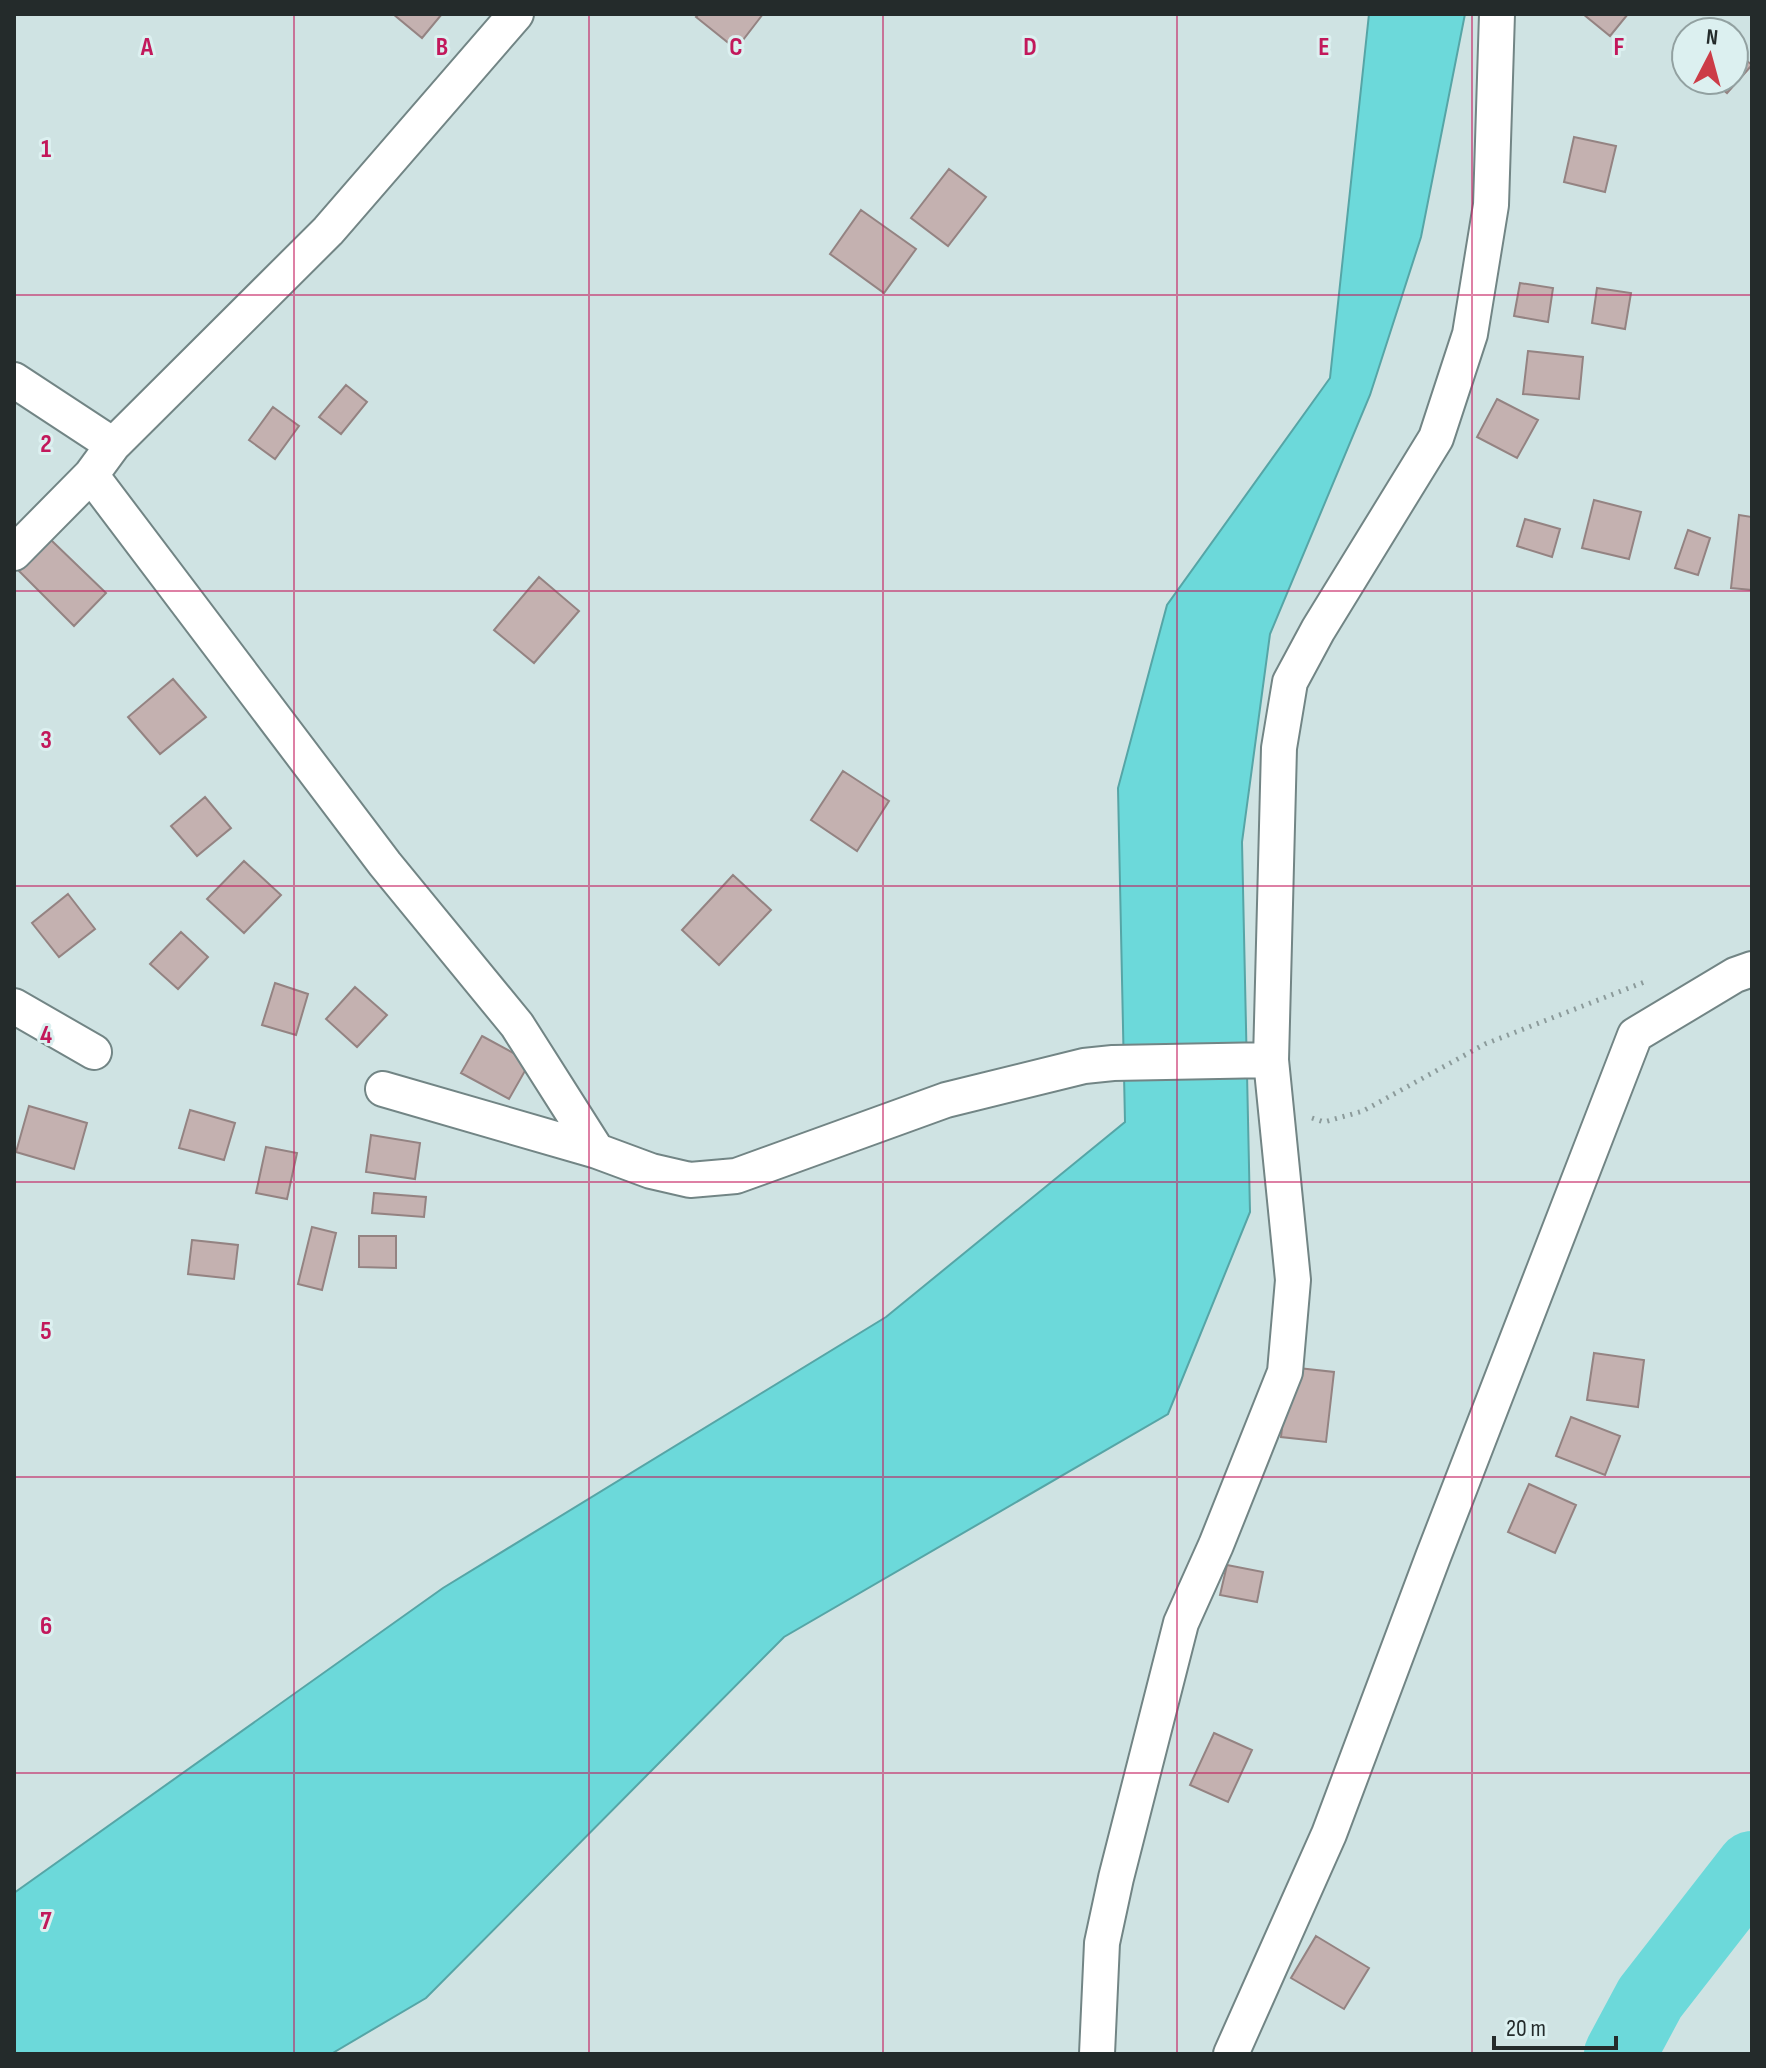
<svg xmlns="http://www.w3.org/2000/svg" width="1766" height="2068" viewBox="0 0 1766 2068" font-family="'Sofia Sans Condensed',sans-serif">
  <rect width="100%" height="100%" fill="#cfe3e3"/>
  <path fill="#6cd9da" stroke="#56a5a6" stroke-width="2" d="M1369 14H1465L1421 237 1370 395 1270 634 1242 842 1250 1212 1168 1414 784 1637 426 1998 331 2054H14V1893L443 1588 886 1317 1125 1122 1118 788 1167 605 1330 378Z"/>
  <g fill="none" stroke-linecap="round" stroke-linejoin="round">
    <path stroke="#6cd9da" stroke-width="72" d="M1620 2054 1650 1998 1752 1867"/>
  </g>
  <path fill="#c4b1b0" stroke="#948382" stroke-width="2" d="M393 14H442L422 38Z
    M699 14H763L736 49 696 17Z
    M1583 14H1628L1610 36Z
    M1734 50 1752 65 1727 93 1711 80H1734Z
    M1574 137 1616 146 1605 192 1564 182Z
    M949 169 986 197 948 246 911 218Z
    M861 210 916 249 884 293 830 254Z
    M1520 283 1553 288 1548 322 1514 316Z
    M1597 288 1631 293 1625 329 1592 323Z
    M1528 351 1583 357 1579 399 1523 394Z
    M346 385 367 402 341 434 319 417Z
    M1497 399 1538 420 1517 458 1477 437Z
    M273 407 299 426 275 459 249 440Z
    M1594 500 1641 512 1629 559 1582 548Z
    M1739 515 1752 517V590L1731 588Z
    M1525 519 1560 529 1552 557 1517 546Z
    M1688 530 1710 538 1698 575 1675 568Z
    M51 540 106 593 74 626 19 571Z
    M539 577 579 611 534 663 494 630Z
    M173 679 206 717 160 754 128 717Z
    M843 771 889 801 857 851 811 820Z
    M205 797 231 828 197 856 171 826Z
    M244 861 281 895 244 933 207 899Z
    M733 875 771 910 719 965 682 930Z
    M68 894 95 929 59 957 32 923Z
    M181 932 208 957 178 989 150 964Z
    M275 983 308 994 296 1035 262 1025Z
    M355 987 387 1015 357 1047 326 1019Z
    M482 1036 530 1062 509 1099 461 1073Z
    M29 1106 87 1123 74 1169 16 1152Z
    M190 1110 235 1123 224 1160 179 1148Z
    M371 1135 420 1143 415 1179 366 1172Z
    M266 1147 297 1153 287 1199 256 1193Z
    M374 1193 426 1197 424 1217 372 1213Z
    M312 1227 336 1233 322 1290 298 1284Z
    M359 1236H396V1268L359 1267Z
    M192 1240 238 1245 234 1279 188 1274Z
    M1594 1353 1644 1360 1638 1407 1587 1400Z
    M1289 1367 1334 1372 1326 1442 1281 1437Z
    M1571 1417 1620 1436 1605 1475 1556 1456Z
    M1529 1484 1576 1505 1555 1553 1508 1532Z
    M1227 1565 1263 1572 1257 1602 1220 1595Z
    M1214 1733 1252 1750 1228 1802 1190 1785Z
    M1316 1936 1369 1968 1344 2009 1291 1978Z"/>
  <g fill="none" stroke-linecap="round" stroke-linejoin="round">
    <g stroke="#728585" stroke-width="38">
      <path id="minor" d="M14 380 113 445
        M91 475 385 864 517 1025 597 1151
        M14 553 91 475 113 445 328 231 516 14
        M14 1006 94 1052
        M383 1089 597 1151 651 1171 690 1180 736 1176 946 1100 1084 1066 1113 1063 1271 1060
        M1097 2054 1102 1943 1116 1878 1181 1623 1216 1545 1285 1372 1293 1280 1271 1060 1279 748 1290 682 1318 630 1436 438 1470 334 1491 205 1497 14
        M1231 2054 1329 1834 1433 1557 1635 1035 1735 975 1752 969"/>
    </g>
    <path stroke="#8c9b9b" stroke-width="5" stroke-dasharray="2 6" stroke-linecap="butt" d="M1312 1118 1324 1122 1363 1111 1485 1044 1647 981"/>
    <use href="#minor" stroke="#fff" stroke-width="34"/>
  </g>
  <path fill="none" stroke="#c2185b" stroke-width="2" stroke-opacity="0.55" d="M294 14V2054M589 14V2054M883 14V2054M1177 14V2054M1472 14V2054M14 295H1752M14 591H1752M14 886H1752M14 1182H1752M14 1477H1752M14 1773H1752"/>
  <g font-size="26" text-anchor="middle" font-weight="bold" fill="#c2185b" stroke="#dcf0f0" stroke-width="6" stroke-linejoin="round" paint-order="stroke">
    <text x="147" y="55">A</text>
    <text x="442" y="55">B</text>
    <text x="736" y="55">C</text>
    <text x="1030" y="55">D</text>
    <text x="1324" y="55">E</text>
    <text x="1619" y="55">F</text>
    <text x="46" y="157">1</text>
    <text x="46" y="452">2</text>
    <text x="46" y="748">3</text>
    <text x="46" y="1043">4</text>
    <text x="46" y="1339">5</text>
    <text x="46" y="1634">6</text>
    <text x="46" y="1929">7</text>
  </g>
  <rect width="1766" height="2068" fill="none" stroke="#242b2b" stroke-width="32"/>
  <g transform="translate(1710 56) rotate(6)"><circle r="38" fill="#dcf0f0" stroke="#92a1a1" stroke-width="2"/>
  <path d="M0-6L14 30L0 20L-14 30Z" fill="#cc3c47"/>
  <text y="-12" font-size="22" font-weight="bold" text-anchor="middle" fill="#242b2b">N</text>
  </g>
  <path d="M1494 2036v12h122v-12" fill="none" stroke="#242b2b" stroke-width="4"/>
  <text x="1506" y="2036" font-size="24" fill="#242b2b" stroke="#dcf0f0" stroke-width="6" paint-order="stroke">20 m</text>
</svg>
